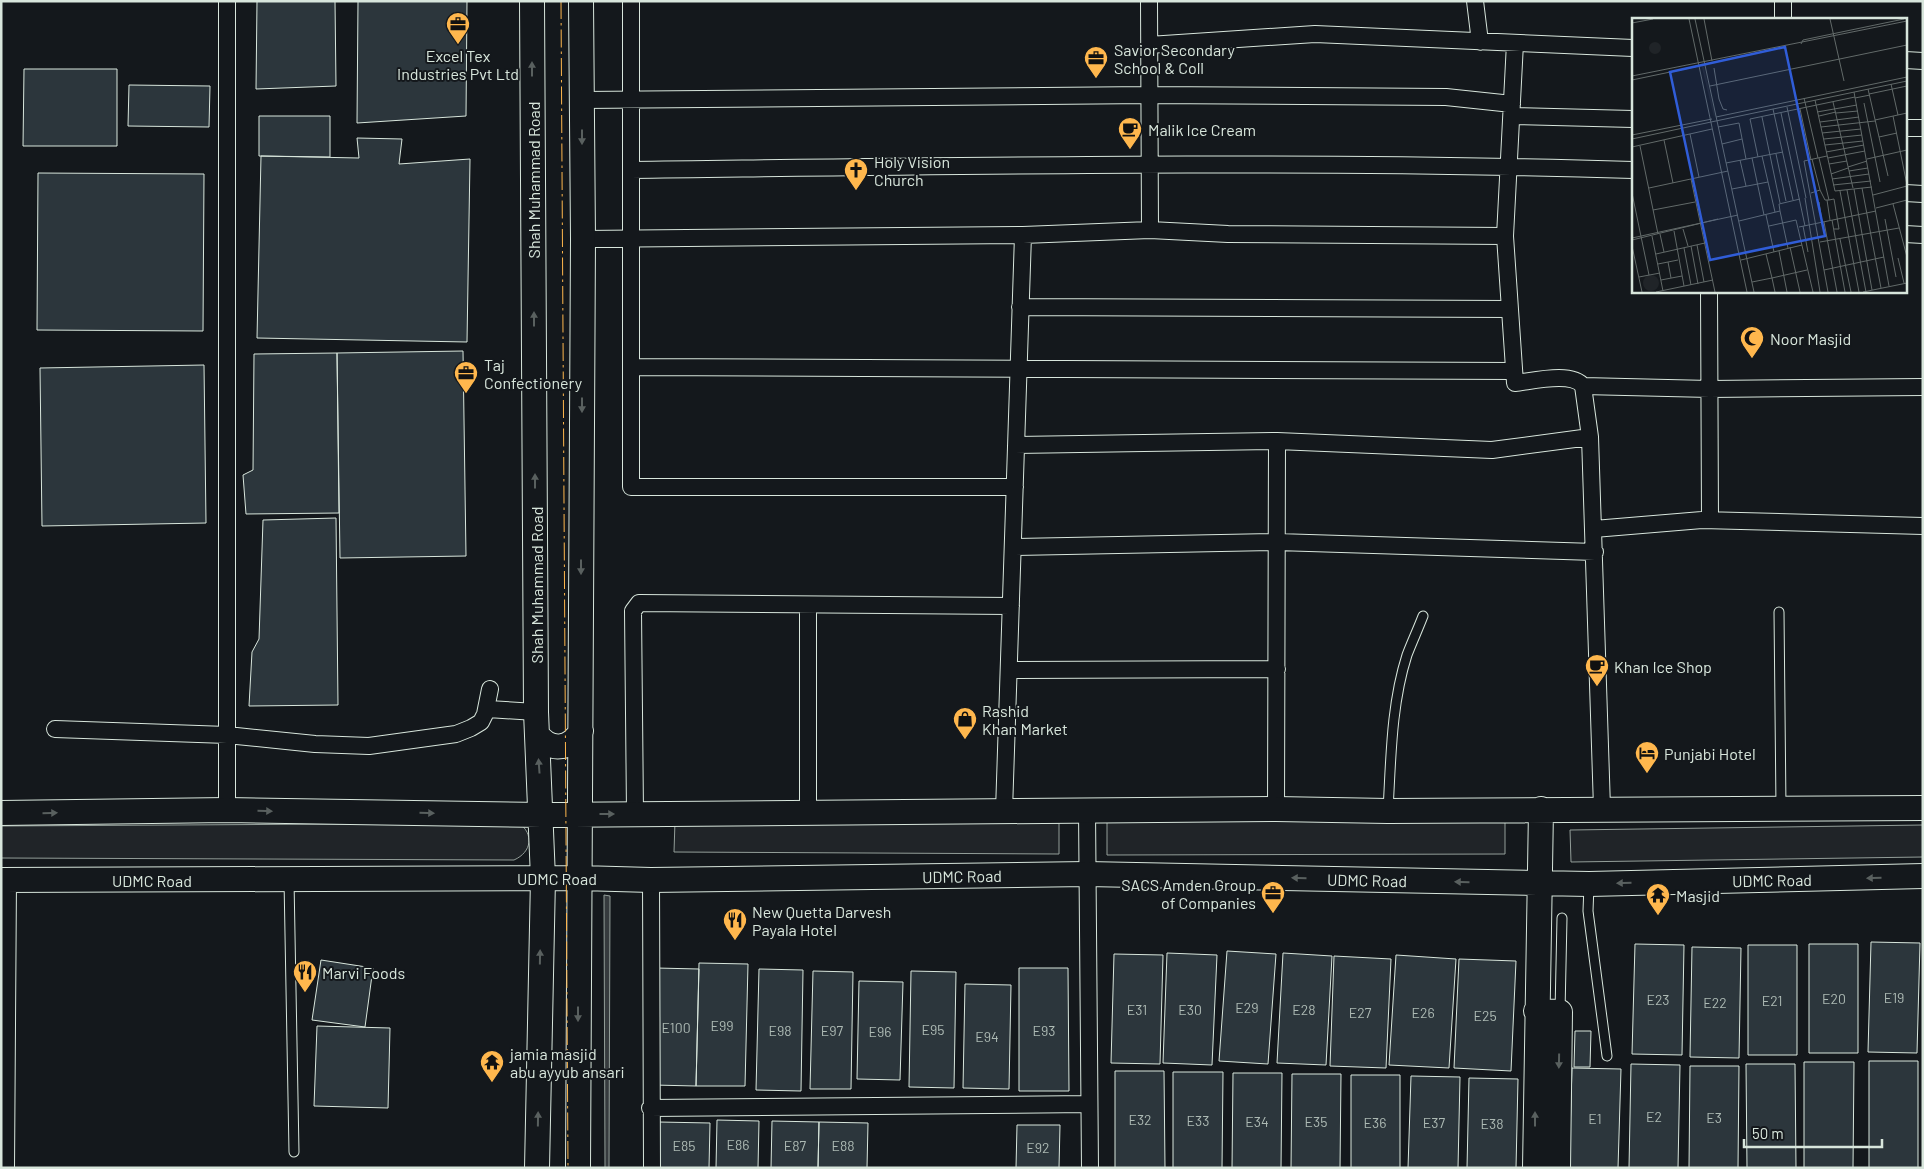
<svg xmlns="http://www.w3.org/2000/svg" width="1924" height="1169" viewBox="0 0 1924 1169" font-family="Barlow,sans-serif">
  <rect width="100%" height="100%" fill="#14181c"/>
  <path fill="#202428" stroke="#939e99" d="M1505 819V854L1107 855V820Z
    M675 821 1059 823V854L674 852Z
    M519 823C534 834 532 852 514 860L1 858V826Z
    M1923 825V857L1571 862 1570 830Z"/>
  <path fill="#363b3e" stroke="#939e99" d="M604 895 610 896 609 1168H605Z"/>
  <path fill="#2c363c" stroke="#d8e6dc" d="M257 1H335L336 86 256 89Z
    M358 1H467L466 116 357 123Z
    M24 69H117V146H23Z
    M129 85 210 86 209 127 128 126Z
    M259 116H330V157L259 156Z
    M357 138 402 139 399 164 470 159 467 342 257 338 261 156 359 158Z
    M38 173 204 174 203 331 37 330Z
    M463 351 466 556 340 558 337 353Z
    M337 353 339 513 246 514 243 475 253 470 254 354Z
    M204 365 206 523 42 526 40 368Z
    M336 518 338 705 249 706 252 652 259 639 263 520Z
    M1871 942 1920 943 1917 1053 1868 1052Z
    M1635 944 1684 945 1682 1055 1632 1054Z
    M1809 944H1858V1053H1809Z
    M1748 945H1797V1055H1748Z
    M1692 947 1741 948 1739 1058 1690 1057Z
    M1227 951 1276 954 1268 1064 1219 1061Z
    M1167 953 1217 955 1212 1065 1163 1063Z
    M1283 953 1332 956 1326 1065 1277 1063Z
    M1114 954 1163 955 1160 1064 1111 1063Z
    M1396 955 1456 959 1449 1068 1389 1065Z
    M1334 956 1391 959 1386 1068 1330 1066Z
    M1459 959 1516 961 1511 1071 1454 1068Z
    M321 960 373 968 365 1027 312 1020Z
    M699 963 748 964 745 1086H696Z
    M656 968 699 969 696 1086 653 1085Z
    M1019 968H1068L1069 1091H1019Z
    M759 969 803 970 801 1091 756 1090Z
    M813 971 853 972 851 1089H810Z
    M911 971 956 972 954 1088 909 1087Z
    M859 981 903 982 900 1080 857 1079Z
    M965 984 1011 985 1009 1089 963 1088Z
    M317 1026 390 1028 388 1108 314 1106Z
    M1575 1031H1591L1590 1067H1574Z
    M1869 1061H1918V1168H1869Z
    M1804 1062H1854L1853 1168H1804Z
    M1631 1064 1680 1065 1678 1168H1629Z
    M1746 1064H1795L1796 1168H1747Z
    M1690 1066H1739L1738 1168H1689Z
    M1572 1068 1621 1069 1618 1168H1569Z
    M1115 1071H1164L1165 1168H1115Z
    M1173 1072H1223L1222 1168H1173Z
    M1233 1073H1282L1281 1168H1232Z
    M1292 1074H1341L1340 1168H1291Z
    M1351 1075H1400V1168H1351Z
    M1411 1076 1460 1077 1458 1168H1408Z
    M1469 1078 1518 1079 1516 1168H1467Z
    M717 1120 759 1121 758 1168H716Z
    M772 1121 819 1122 818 1168H771Z
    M659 1122 710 1123 709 1168H658Z
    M819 1122 868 1123 867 1168H818Z
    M1017 1125H1060L1059 1168H1016Z"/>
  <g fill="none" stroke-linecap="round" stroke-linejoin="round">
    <g stroke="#d8e6dc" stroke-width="11">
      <path id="lane" d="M1779 612 1781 808
        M1388 810C1391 759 1391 705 1407 655 1412 642 1418 629 1423 616
        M289 880 294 1152
        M1589 885 1588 911 1607 1056
        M1560 1012 1562 918"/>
    </g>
    <g stroke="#d8e6dc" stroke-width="18">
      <path id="street" d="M631 1V487H1015
        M1149 1 1150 230
        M1475 1 1480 42
        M1783 19V1
        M1515 43 1505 236 1515 383C1533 381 1572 371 1583 386L1590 437 1602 808
        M1149 45 1315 34 1633 48
        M1905 60 1923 61
        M582 100 1149 95 1446 97 1512 104
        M1512 116 1633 119
        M1905 128H1923
        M631 170C965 166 1299 160 1633 170
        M1905 193 1923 194
        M1905 234 1923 235
        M583 239 1023 235 1150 230 1228 234 1505 236
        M1709 291 1710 520
        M1020 307 1510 309
        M631 367 1514 371
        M1583 386 1710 389 1923 387
        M1016 445 1277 441 1492 450 1590 437
        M1594 529 1702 520 1923 526
        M1013 547 1277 542 1595 552
        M808 605V813
        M1009 670 1277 669
        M488 709 536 712
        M55 729 227 735 315 744 369 746 456 734 471 728 481 722 485 714 490 689
        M1276 809 1277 441
        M227 810V1
        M1087 810 1090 1168
        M1004 811 1023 235
        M635 813 633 611 639 603 1011 606
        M651 880 652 1168
        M650 1108 1089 1104"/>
    </g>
    <g stroke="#d8e6dc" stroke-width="26">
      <path id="secondary" d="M532 1 536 712 543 878 537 1168
        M537 734C550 752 570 750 581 731
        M1 813 227 810 542 815 1276 809 1388 811 1923 808
        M1 880 580 878 651 880 1087 874 1589 884 1923 876
        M1536 1011 1560 1012 1558 1168
        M2 1168 4 880
        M578 1168 583 239 581 1
        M1535 1168 1541 809"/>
    </g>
    <use href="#lane" stroke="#14181c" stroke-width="9"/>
    <use href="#street" stroke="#14181c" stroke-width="16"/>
    <use href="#secondary" stroke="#14181c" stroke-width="24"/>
    <path stroke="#ffb74d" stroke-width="1" stroke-dasharray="18 4 2.5 4" stroke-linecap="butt" d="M561 1 568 1168"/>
  </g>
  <defs><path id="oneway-solid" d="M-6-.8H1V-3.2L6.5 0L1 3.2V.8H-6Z" transform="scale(1.25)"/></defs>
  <g fill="#59605f">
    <use href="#oneway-solid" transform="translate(532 69) rotate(-90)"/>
    <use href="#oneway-solid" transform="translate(582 137) rotate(90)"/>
    <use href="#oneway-solid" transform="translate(534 319) rotate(-90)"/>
    <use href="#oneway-solid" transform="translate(582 405) rotate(90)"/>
    <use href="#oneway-solid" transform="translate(535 481) rotate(-90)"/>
    <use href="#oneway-solid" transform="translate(581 567) rotate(90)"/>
    <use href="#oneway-solid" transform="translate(539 766) rotate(-94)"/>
    <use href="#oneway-solid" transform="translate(265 811) rotate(1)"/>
    <use href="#oneway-solid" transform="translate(50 813) rotate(-1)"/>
    <use href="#oneway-solid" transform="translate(427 813) rotate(1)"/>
    <use href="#oneway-solid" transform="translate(607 814)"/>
    <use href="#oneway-solid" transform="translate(1299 878) rotate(-179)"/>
    <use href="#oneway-solid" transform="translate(1874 878) rotate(179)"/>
    <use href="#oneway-solid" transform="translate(1462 882) rotate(-179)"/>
    <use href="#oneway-solid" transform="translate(1624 883) rotate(179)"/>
    <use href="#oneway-solid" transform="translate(540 957) rotate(-89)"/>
    <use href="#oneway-solid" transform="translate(578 1014) rotate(90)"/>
    <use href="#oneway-solid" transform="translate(1559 1061) rotate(91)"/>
    <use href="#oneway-solid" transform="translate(538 1119) rotate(-89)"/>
    <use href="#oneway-solid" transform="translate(1535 1119) rotate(-90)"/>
  </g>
  <defs>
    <g id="office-pin" transform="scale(1.25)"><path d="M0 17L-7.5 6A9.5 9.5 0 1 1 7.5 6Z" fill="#ffb74d" stroke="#14181c"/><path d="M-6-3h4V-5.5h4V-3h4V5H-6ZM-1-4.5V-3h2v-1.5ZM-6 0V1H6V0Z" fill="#111"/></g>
    <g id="cafe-pin" transform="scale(1.25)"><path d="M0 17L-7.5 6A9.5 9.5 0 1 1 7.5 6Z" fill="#ffb74d" stroke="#14181c"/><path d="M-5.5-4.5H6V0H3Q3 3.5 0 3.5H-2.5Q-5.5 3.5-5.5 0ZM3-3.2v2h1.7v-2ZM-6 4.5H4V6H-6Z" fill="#111"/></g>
    <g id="church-pin" transform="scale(1.25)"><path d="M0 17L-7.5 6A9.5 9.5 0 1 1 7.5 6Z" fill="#ffb74d" stroke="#14181c"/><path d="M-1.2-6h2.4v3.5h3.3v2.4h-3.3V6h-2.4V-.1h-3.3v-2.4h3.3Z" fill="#111"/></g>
    <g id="mosque-pin" transform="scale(1.25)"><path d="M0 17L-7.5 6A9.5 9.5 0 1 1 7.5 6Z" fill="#ffb74d" stroke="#14181c"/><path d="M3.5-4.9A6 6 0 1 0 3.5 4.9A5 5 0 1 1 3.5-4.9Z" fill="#111"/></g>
    <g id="shop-pin" transform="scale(1.25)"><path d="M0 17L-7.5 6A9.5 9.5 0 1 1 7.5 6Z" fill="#ffb74d" stroke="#14181c"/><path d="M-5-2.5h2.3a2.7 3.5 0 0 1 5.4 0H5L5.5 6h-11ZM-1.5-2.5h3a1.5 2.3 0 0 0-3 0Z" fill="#111"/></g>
    <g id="hotel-pin" transform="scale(1.25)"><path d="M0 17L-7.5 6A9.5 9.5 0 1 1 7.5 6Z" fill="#ffb74d" stroke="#14181c"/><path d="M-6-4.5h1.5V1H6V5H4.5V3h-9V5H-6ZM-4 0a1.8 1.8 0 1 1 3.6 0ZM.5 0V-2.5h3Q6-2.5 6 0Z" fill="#111"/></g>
    <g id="temple-pin" transform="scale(1.25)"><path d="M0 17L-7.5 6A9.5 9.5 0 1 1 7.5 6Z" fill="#ffb74d" stroke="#14181c"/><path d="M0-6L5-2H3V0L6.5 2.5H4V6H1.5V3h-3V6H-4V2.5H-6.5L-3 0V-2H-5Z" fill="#111"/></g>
    <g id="restaurant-pin" transform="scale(1.25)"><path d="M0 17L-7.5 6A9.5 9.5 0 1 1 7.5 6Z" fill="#ffb74d" stroke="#14181c"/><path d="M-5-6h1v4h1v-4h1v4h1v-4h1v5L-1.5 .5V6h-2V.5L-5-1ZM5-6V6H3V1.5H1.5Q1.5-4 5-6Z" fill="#111"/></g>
  </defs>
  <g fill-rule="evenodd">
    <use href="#office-pin" x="458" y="24"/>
    <use href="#office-pin" x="1096" y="58"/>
    <use href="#cafe-pin" x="1130" y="129"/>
    <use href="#church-pin" x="856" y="170"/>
    <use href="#mosque-pin" x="1752" y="338"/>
    <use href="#office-pin" x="466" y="373"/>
    <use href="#cafe-pin" x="1597" y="666"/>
    <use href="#shop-pin" x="965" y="719"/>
    <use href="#hotel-pin" x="1647" y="753"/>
    <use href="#office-pin" x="1273" y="893"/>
    <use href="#temple-pin" x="1658" y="895"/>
    <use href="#restaurant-pin" x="735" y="920"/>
    <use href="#restaurant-pin" x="305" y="972"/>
    <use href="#temple-pin" x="492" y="1062"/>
  </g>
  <g text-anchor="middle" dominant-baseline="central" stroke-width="4" stroke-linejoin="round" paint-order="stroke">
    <g font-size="14" fill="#adbab4">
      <text x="1894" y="997">E19</text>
      <text x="1834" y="998">E20</text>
      <text x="1658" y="999">E23</text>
      <text x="1772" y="1000">E21</text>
      <text x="1715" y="1002">E22</text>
      <text x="1247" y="1007">E29</text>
      <text x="1137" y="1009">E31</text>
      <text x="1190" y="1009">E30</text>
      <text x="1304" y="1009">E28</text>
      <text x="1360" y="1012">E27</text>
      <text x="1423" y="1012">E26</text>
      <text x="1485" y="1015">E25</text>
      <text x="722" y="1025">E99</text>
      <text x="676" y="1027">E100</text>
      <text x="933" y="1029">E95</text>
      <text x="780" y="1030">E98</text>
      <text x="832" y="1030">E97</text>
      <text x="1044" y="1030">E93</text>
      <text x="880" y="1031">E96</text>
      <text x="987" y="1036">E94</text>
      <text x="1654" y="1116">E2</text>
      <text x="1714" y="1117">E3</text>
      <text x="1595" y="1118">E1</text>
      <text x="1140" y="1119">E32</text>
      <text x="1198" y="1120">E33</text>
      <text x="1257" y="1121">E34</text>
      <text x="1316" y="1121">E35</text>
      <text x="1375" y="1122">E36</text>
      <text x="1434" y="1122">E37</text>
      <text x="1492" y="1123">E38</text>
      <text x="738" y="1144">E86</text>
      <text x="684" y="1145">E85</text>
      <text x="795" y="1145">E87</text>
      <text x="843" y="1145">E88</text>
      <text x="1038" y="1147">E92</text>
    </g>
    <g font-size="16" fill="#d8e6dc" stroke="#14181c" text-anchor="start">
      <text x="1114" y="49">Savior Secondary<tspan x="1114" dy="18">School &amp; Coll</tspan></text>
      <text x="458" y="55" text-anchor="middle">Excel Tex<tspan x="458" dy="18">Industries Pvt Ltd</tspan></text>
      <text x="1148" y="129">Malik Ice Cream</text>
      <text x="874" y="161">Holy Vision<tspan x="874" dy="18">Church</tspan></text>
      <text x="1770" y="338">Noor Masjid</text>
      <text x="484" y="364">Taj<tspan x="484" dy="18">Confectionery</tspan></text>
      <text x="1614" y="666">Khan Ice Shop</text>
      <text x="982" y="710">Rashid<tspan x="982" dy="18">Khan Market</tspan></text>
      <text x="1664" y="753">Punjabi Hotel</text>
      <text x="1256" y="884" text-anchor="end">SACS Amden Group<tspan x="1256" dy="18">of Companies</tspan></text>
      <text x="1676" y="895">Masjid</text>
      <text x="752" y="911">New Quetta Darvesh<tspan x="752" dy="18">Payala Hotel</tspan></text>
      <text x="322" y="972">Marvi Foods</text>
      <text x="510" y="1053">jamia masjid<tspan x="510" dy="18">abu ayyub ansari</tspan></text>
    </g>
    <g font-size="16" fill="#d8e6dc" stroke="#14181c">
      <text transform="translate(533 180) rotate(-90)">Shah Muhammad Road</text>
      <text transform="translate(536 585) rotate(-90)">Shah Muhammad Road</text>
      <text transform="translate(962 876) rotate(-1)">UDMC Road</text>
      <text x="557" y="878">UDMC Road</text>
      <text x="152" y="880">UDMC Road</text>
      <text transform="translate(1367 880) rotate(1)">UDMC Road</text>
      <text transform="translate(1772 880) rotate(-1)">UDMC Road</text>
    </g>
  </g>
  <g transform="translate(1632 18)">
    <rect width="275" height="275" fill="#14181c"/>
    <path d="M17 30a6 6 0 1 1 12 0a6 6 0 1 1-12 0ZM71 45 83 97 82 99 69 46ZM11 265a8 8 0 1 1 16 0a8 8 0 1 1-16 0Z" fill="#202428"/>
    <path fill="none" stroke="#626a69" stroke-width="1" d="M57 1 115 274M63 1 122 274M72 1 80 43M198 1 212 63M0 5 21 1M169 26 171 22 272 1M82 50 87 81 91 91 95 92M0 58 275 3M0 62 67 48M259 66 266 97M78 68 275 27M236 71 256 158M222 74 257 268M237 76 275 68M172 80 186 140M223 80 238 77M183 82 203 173 240 169M201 84 221 170M232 85 248 164M155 89 174 180M141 91 161 182M168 91 179 142M185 94 225 87M149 95 173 208M204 95 226 93M187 98 204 94M261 98 275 167M84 99 275 59M130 99 148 185M243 102 275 95M79 104 275 63M188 104 227 99M86 109 107 105 114 141M189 109 243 103M190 115 229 111M58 116 67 159M0 117 80 101M247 119 265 115M0 121 79 104M192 121 230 117M32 122 41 165M90 126 110 121M193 127 231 123M8 128 26 216M0 129 80 111M194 134 232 127M144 136 154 183M130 138 143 194M126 139 118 101 223 79M120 140 132 197M187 140 197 182H193L188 172M196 140 233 133M235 141 275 132M108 142 114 168M172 143 196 274M172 143 195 138M94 145 151 134M197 146 215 143M216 149 235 143M217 153 236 150M199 156 216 150M59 161 83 274M200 161 237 156M201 167 239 163M17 170 96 153M230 170 249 270M100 171 136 164M222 171 240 272M215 172 234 274M208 173 227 274M0 175 17 257M179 175 188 172 180 141M241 177 275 168M173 180 188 274M195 182 198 202M197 182 202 181 207 211H202M187 184 190 204M261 186 275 239M244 190 275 182M21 192 63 184M148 193 156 230M134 197 142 234M253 201 264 259M200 202 213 274M107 203 148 193 147 186 168 181M192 204 205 274M137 208 164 202 181 274M171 208 176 234M167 209 244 193M51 211 56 228M42 213 52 268M28 216 32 234M20 218 31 273M0 220 106 197M208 221 219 274M0 222 86 201M188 224 267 210M65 227 72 264M0 228 10 274M59 228 66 266M158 229 168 274M52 230 59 267M147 233 155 274M24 236 73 225M134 236 140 260 175 252M266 240 272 265M109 242 170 227M36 244 39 260M26 246 46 242M192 252 252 239M7 259 28 255M29 262 50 258M120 264 140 260 143 274M24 274 81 262M231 274 275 265"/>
    <path fill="#305dd8" fill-opacity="0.15" stroke="#305dd8" stroke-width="2.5" d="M153 29 193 218 78 242 38 54Z"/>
    <rect width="275" height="275" fill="none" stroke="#d8e6dc" stroke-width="2.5"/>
  </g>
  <rect width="1924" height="1169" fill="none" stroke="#d8e6dc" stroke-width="5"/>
  <path d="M1744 1139v8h138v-8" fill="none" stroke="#d8e6dc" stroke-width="2.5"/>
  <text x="1752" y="1139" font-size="15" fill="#d8e6dc" stroke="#14181c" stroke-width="4" paint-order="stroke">50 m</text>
</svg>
